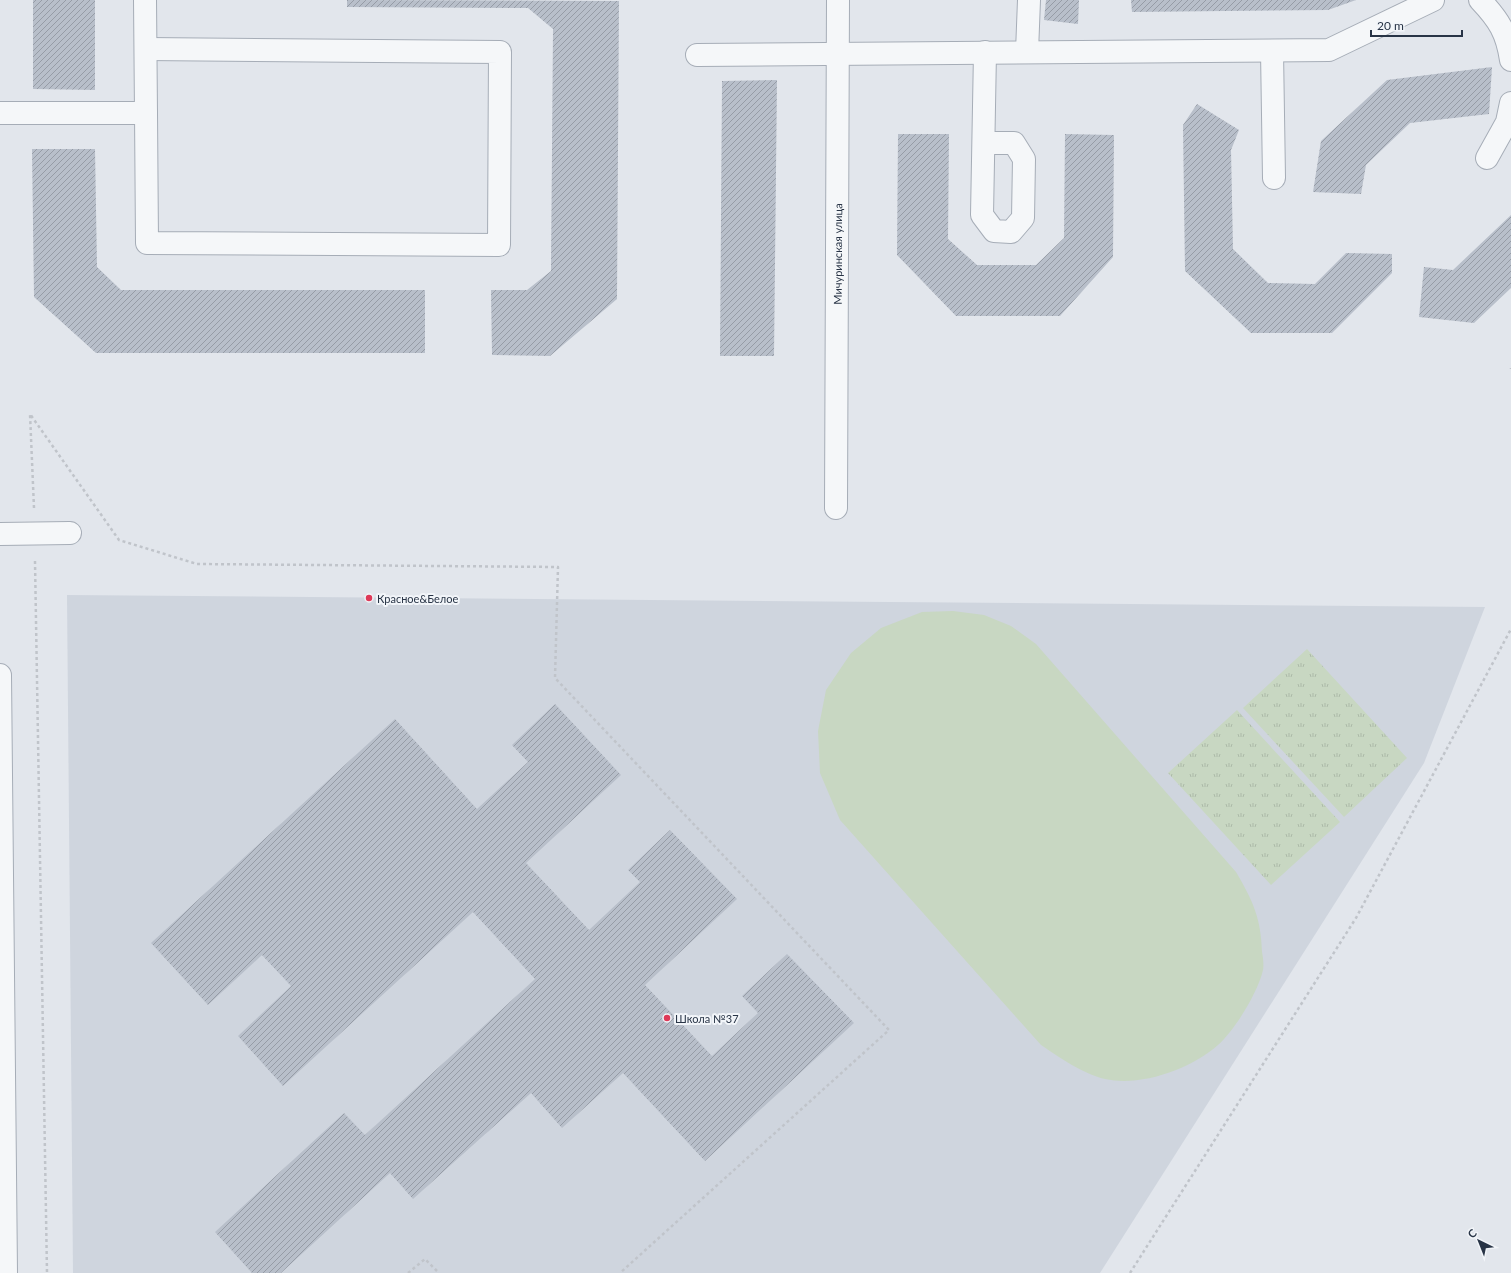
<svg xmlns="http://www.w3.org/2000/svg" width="1511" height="1273" viewBox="0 0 1511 1273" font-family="Lato,sans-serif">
  <defs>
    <pattern id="park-tufts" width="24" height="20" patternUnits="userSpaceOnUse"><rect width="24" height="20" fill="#c8d7c2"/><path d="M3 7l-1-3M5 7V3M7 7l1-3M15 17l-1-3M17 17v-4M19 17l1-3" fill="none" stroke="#acb9a8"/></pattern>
    <pattern id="building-hatch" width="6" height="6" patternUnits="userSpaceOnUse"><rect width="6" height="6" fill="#b8bfca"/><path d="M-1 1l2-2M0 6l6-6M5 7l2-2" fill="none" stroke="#969ca6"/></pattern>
  </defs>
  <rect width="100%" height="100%" fill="#e2e6ec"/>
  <path fill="#cfd5de" d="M67 595 1485 607 1424 763 1100 1273H73Z"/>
  <path fill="#c8d7c2" d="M953 611 984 615 1011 626 1036 644 1236 872C1253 901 1261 918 1262 952 1263 957 1264 965 1263 970 1258 992 1235 1030 1218 1045 1191 1069 1141 1087 1105 1079 1083 1074 1059 1057 1041 1045L840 820 820 773 818 731 826 690 851 653 881 628 922 612Z"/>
  <path fill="url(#park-tufts)" d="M1307 649 1407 758 1344 817 1243 708Z
    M1237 710 1340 822 1271 885 1168 773Z"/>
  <path fill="url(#building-hatch)" d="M33 0H95V90L33 89Z
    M347 0 619 1 617 299 550 356 492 355 491 290H527L551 271 553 29 528 8 347 7Z
    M1046 0H1079L1078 24 1044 20Z
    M1131 0H1356L1328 10 1132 12Z
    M1492 67 1489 114 1410 123 1366 165 1361 194 1313 192 1321 141 1387 80Z
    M777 80 774 356H720L722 81Z
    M1197 104 1239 130 1231 150 1233 249 1268 283 1315 284 1346 253 1392 254V273L1332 333H1251L1185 271 1183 125Z
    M898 134H949L948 239 977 265H1036L1064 238 1065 134 1114 135 1113 257 1060 316H956L897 255Z
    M32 149H95L97 267 121 290H425V353H96L34 297Z
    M1511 215V288L1474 323 1419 317 1424 267 1453 270Z
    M555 704 621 775 526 863 589 930 640 882 628 870 670 830 737 899 645 985 712 1056 758 1013 742 996 787 954 854 1023 705 1161 623 1073 562 1128 531 1093 413 1199 390 1173 281 1273H252L215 1232 344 1113 365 1135 535 979 473 912 283 1086 238 1036 291 986 262 955 208 1005 151 943 395 719 477 809 528 762 512 745Z"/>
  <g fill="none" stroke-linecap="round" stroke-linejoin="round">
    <g stroke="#a6adb7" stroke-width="24">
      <g id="minor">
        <path d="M1480 0C1499 20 1507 33 1511 60"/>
        <path d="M146 49 500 52 499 245 147 243 146 113"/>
        <path d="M1272 51 1274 178"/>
        <path d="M1027 52 1029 0"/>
        <path d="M697 55 1329 50 1433 0"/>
        <path d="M0 113H146L145 0"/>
        <path d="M984 143H1014L1024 159 1023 218 1011 232 994 231 982 215 985 52"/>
        <path d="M1487 158 1507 122 1511 103"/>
        <path id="s1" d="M836 508 838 0"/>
        <path d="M0 534 70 533"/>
        <path d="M0 675 6 1273"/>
      </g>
    </g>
    <path stroke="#c0c4ca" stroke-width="2.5" stroke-dasharray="3 3" stroke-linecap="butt" d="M1511 368V369
      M34 508 30 414 119 540 197 564 558 567 555 678 889 1030 620 1273
      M35 561 47 1273
      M408 1273 425 1259 439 1273
      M1130 1273 1356 918 1511 629"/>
    <use href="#minor" stroke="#f5f7f9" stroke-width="22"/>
  </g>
  <g fill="#de3958" stroke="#f2f5f9" stroke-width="1.5">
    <circle cx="369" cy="598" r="4"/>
    <circle cx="667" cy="1018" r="4"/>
  </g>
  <g text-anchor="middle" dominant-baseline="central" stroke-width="4" stroke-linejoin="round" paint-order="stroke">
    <g font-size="11" fill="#283446" stroke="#f2f5f9">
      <text stroke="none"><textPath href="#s1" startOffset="254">Мичуринская улица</textPath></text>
    </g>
    <g font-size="11" fill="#283446" stroke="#f2f5f9" text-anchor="start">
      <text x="377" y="598">Красное&amp;Белое</text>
      <text x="675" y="1018">Школа №37</text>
    </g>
  </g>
  <g transform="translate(1479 1241) rotate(317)" stroke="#f2f5f9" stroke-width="3" paint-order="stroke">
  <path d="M0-3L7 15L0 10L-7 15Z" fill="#283446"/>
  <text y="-6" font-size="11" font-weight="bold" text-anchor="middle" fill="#283446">С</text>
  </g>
  <path d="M1371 30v6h91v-6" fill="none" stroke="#283446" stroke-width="2"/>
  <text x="1377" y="30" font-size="12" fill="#283446" stroke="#f2f5f9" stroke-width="3" paint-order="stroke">20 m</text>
</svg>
